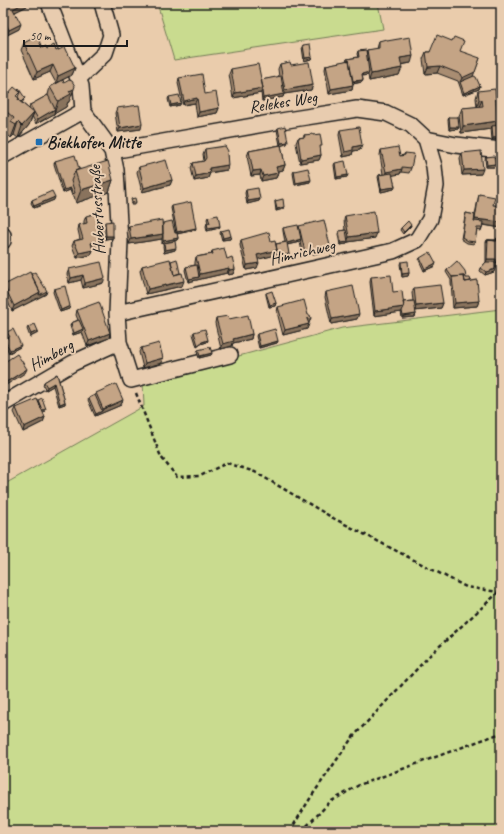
<svg xmlns="http://www.w3.org/2000/svg" width="504" height="834" viewBox="0 0 504 834" font-family="Caveat,sans-serif">
  <rect width="100%" height="100%" fill="#eaccac"/>
  <filter id="ink" filterUnits="userSpaceOnUse"><feTurbulence type="fractalNoise" baseFrequency=".025" numOctaves="2"/><feDisplacementMap in="SourceGraphic" scale="8" xChannelSelector="R" yChannelSelector="G"/><feConvolveMatrix kernelMatrix="1 2 1 2 8 2 1 2 1" color-interpolation-filters="sRGB"/></filter>
  <g filter="url(#ink)">
    <path fill="#c9db8f" stroke="#727c56" d="M157 3H378L383 29 174 60Z
      M501 309V831H3V485L144 406 143 382 342 328Z"/>
    <g fill="none" stroke-linecap="round" stroke-linejoin="round">
      <g stroke="#1c1c1c" stroke-width="18">
        <path id="minor" d="M49 3 81 86 83 111 112 151 116 170 120 241 117 313 119 342 131 380 230 355
          M78 79 105 53 111 35 102 3
          M426 139 456 145 501 150
          M112 151 287 120 357 109 386 113 411 125 426 139 434 166 436 186 430 219 417 240 393 251 117 313
          M3 156 83 111
          M3 235V241
          M3 404 73 363 119 342"/>
      </g>
      <path stroke="#1c1c1c" stroke-width="2.5" stroke-dasharray="4 3" stroke-linecap="butt" d="M136 393 161 457 177 477 200 476 227 463 255 472 333 518 466 587 498 592
        M290 831 311 797 352 738 430 655 501 590
        M302 831 330 802 359 785 501 733"/>
      <use href="#minor" stroke="#e8ccaf" stroke-width="15"/>
    </g>
    <path fill="#a98d72" stroke="#1c1c1c" d="M3 3 27 6 15 12 19 29 7 35 3 26Z
      M379 41H387L411 63 401 65 399 75 369 81 368 75 362 76 363 80 362 82 353 84 352 90 329 94 325 69 326 65 346 61 347 59 358 57 357 54 358 51 366 54 367 50 377 49Z
      M24 43 42 48 56 51 75 68 72 75 56 83 50 72 34 79 21 50Z
      M303 45 312 57 311 59 304 61 302 47Z
      M460 51 473 77 480 86 479 89 463 95 458 81 437 73 425 74 423 59 426 52Z
      M280 64 291 65 313 85 311 90 284 94 283 97 262 101 261 93 233 98 229 74 231 69 261 80 279 77 278 69Z
      M179 78 219 108 217 113 197 117 195 103 183 105 178 83Z
      M50 87 69 102H68L66 107 36 124 32 116 29 125 18 138 14 135 11 138 7 134 8 130 3 126V100H24L22 103 29 109 30 105 48 95Z
      M478 91 496 126 501 125 492 140 491 129 461 133 459 116 462 108 477 107 476 98Z
      M169 97 180 105 170 107 168 99Z
      M117 108 141 129 118 132 115 113Z
      M449 117 459 127 458 129 449 130 448 120Z
      M278 128 287 144 281 145 285 165 283 170 277 171 278 173 276 178 261 181 260 175 251 176 247 156 249 151 280 145 277 130Z
      M340 130 362 145 360 150 353 151 352 155 343 157 339 135Z
      M304 135H313L321 155 319 160 300 163 296 143 298 138 304 137Z
      M205 149 227 155V170L210 173 208 178 194 181 191 168 193 163 204 161 203 154Z
      M381 150 400 156 404 155 405 153 411 168 409 173 401 172 400 174 392 175 395 187 394 189 381 192 378 177 379 175 383 174 380 155Z
      M462 153 481 174 462 175 460 158Z
      M486 157 494 167H486L485 159Z
      M55 161 113 180 109 192 76 203 74 196H72L70 190 63 193 54 164Z
      M335 163 347 177 336 179 334 165Z
      M139 167 172 180 170 185 142 192 137 172Z
      M294 171 310 182 295 185 293 173Z
      M246 190 260 199 259 201 247 204 245 193Z
      M479 194 493 205 501 206V228L483 225 481 231 477 230 474 244 467 243 461 239 465 216 466 213 475 215 478 199Z
      M32 200H54L34 208 31 203Z
      M275 201 283 209 276 211 275 203Z
      M172 206 196 228 195 230 177 234 178 238 177 240 162 244V239L129 244 127 231 129 226 163 223 175 233H176L171 208Z
      M86 216 103 244 92 247 93 250 91 255 77 258 72 246 74 241 80 239 78 230 79 225 84 224V221Z
      M345 216 375 238 348 242 347 244 340 245 338 234 339 231 345 230 344 220Z
      M208 217 220 226 219 228 207 231 206 226 207 223H208L207 219Z
      M105 222 113 236V238L105 239Z
      M411 225 410 227 403 234 400 230 401 228Z
      M299 226 330 246 329 251 303 256 300 242 287 245 289 256 277 259 276 255 258 259 257 268 246 270 240 245 241 240 271 242 276 244 285 242 283 231V228H299Z
      M221 231 231 236 230 239 222 240 220 233Z
      M497 238 501 267H495L494 272 485 275 480 271 481 268 486 262V242L487 240H496Z
      M164 243 175 250 164 253 163 246Z
      M212 251 227 259 235 269 233 274 228 275 227 273 188 282 185 270 186 267 195 265V262L196 257 211 254Z
      M420 258 435 266 424 271 419 260Z
      M171 261 180 273 182 286 146 294 140 271 142 266Z
      M401 262 409 273 408 276 402 277 400 264Z
      M69 269 103 283 83 288 81 280 69 283 67 274Z
      M447 270 466 278 471 281 479 301 477 306 453 308 451 282V280L446 272Z
      M371 277 393 292 403 302 413 301 412 293 414 288 443 303 441 308 415 311 416 314 415 317 402 318 401 312 374 316 370 282Z
      M4 285 46 294 12 311 3 291V288Z
      M54 289 69 309 60 312 53 292Z
      M326 292 357 319 331 324 325 297Z
      M266 293 276 303 275 306 269 307 266 295Z
      M278 307 308 315 309 323 307 329 283 335 277 312Z
      M77 310 109 338 87 346 82 332 73 335 70 326 71 323 78 320 76 315Z
      M216 318 229 319 252 334 251 339 233 343 232 346 221 349 215 323Z
      M28 327 38 331V333L30 337 27 329Z
      M7 332 20 347 9 353 4 342V339L8 338 6 334Z
      M194 332 208 340 207 342 201 344 197 347 193 334Z
      M257 334 278 341 277 343 259 348 256 336Z
      M141 348 162 363 143 368 139 352Z
      M198 350 212 353 211 355 199 358 197 352Z
      M57 374 65 402V404L59 406 53 386 46 390 43 385 44 382Z
      M96 393 121 405 95 416 88 400 89 398 95 395Z
      M16 408 45 411 43 412 45 417 43 422 23 432 14 412Z"/>
    <path fill="#89735d" stroke="#1c1c1c" d="M24 3H28L27 6 11 14 13 9Z
      M21 24 19 29 7 35 9 30Z
      M413 56 411 63 398 65 400 58Z
      M312 57 311 59 304 61 305 58Z
      M480 58 472 79 460 82 462 78Z
      M53 65 50 72 34 79 37 72Z
      M440 66 437 73 425 74 428 67Z
      M75 68 72 75 56 83 58 76Z
      M402 68 399 75 369 81 371 74Z
      M369 72 368 75 361 76 362 74Z
      M363 80 362 82 351 84 352 82Z
      M313 85 311 90 284 94 283 97 262 101 263 98 283 94 285 90Z
      M353 85 352 90 329 94 331 89Z
      M480 86 479 89 463 95 464 93Z
      M263 88 261 93 233 98 235 93Z
      M74 89 69 102H68L66 107 54 114 58 101 69 91Z
      M197 98 195 103 183 105 184 101Z
      M479 100H482L479 107H477Z
      M181 103 180 105 170 107 171 105Z
      M219 108 217 113 197 117 199 112Z
      M55 109 54 114 36 124 38 119Z
      M34 113 29 125 18 138 22 126Z
      M498 121 496 128 492 126 491 129 461 133 463 126Z
      M18 122 14 135 11 138 16 125Z
      M142 124 141 129 118 132 120 128Z
      M450 127H459L458 129 449 130Z
      M501 137V139L492 140 493 138Z
      M288 142 287 144 280 146 281 143Z
      M362 145 360 150 353 151 352 155 343 157 345 152 353 147Z
      M321 155 319 160 300 163 301 159Z
      M495 164 494 167H486L487 165Z
      M228 165 227 170 207 173 209 168Z
      M285 165 283 170 275 172 276 167Z
      M402 169 400 174 384 177 386 172Z
      M483 169 481 174 462 175 464 170Z
      M261 170 260 175 251 176 253 171Z
      M210 173 208 178 194 181 196 176Z
      M278 173 276 178 261 181 263 176Z
      M348 175 347 177 336 179 337 177Z
      M113 180 109 192 76 203 81 190Z
      M172 180 170 185 142 192 144 188Z
      M311 180 310 182 295 185 296 183Z
      M395 187 394 189 381 192V189Z
      M71 188 70 190 63 193 64 190Z
      M55 197 54 200 34 208V206Z
      M260 199 259 201 247 204 248 201Z
      M136 202 135 205H131L132 203Z
      M284 207 283 209 276 211 277 209Z
      M475 219 501 222V228L473 223Z
      M411 225 410 227 403 234 404 232Z
      M220 226 219 228 207 231 208 228Z
      M196 228 195 230 176 234 177 232Z
      M377 233 375 238 348 242 347 244 340 245 341 243 347 242 349 237Z
      M163 234 162 239 129 244 131 239Z
      M106 236H113V238L105 239Z
      M231 236 230 239 222 240 223 238Z
      M178 238 177 240 162 244 163 241Z
      M105 239 103 244 90 248 91 243Z
      M301 239 300 242 286 245 287 243Z
      M330 246 329 251 303 256 305 252Z
      M176 248 175 250 164 253 165 250Z
      M93 250 91 255 77 258 79 253Z
      M277 250 276 255 255 260 257 255Z
      M289 254V256L277 259 278 257Z
      M487 259H496L494 264H486Z
      M496 262H501V267H494Z
      M259 263 257 268 246 270 247 265Z
      M436 263 435 266 424 271 425 269Z
      M229 268 227 273 188 282 189 279 199 277 200 274Z
      M235 269 233 274 228 275 229 270Z
      M495 269 494 272 485 275 486 272Z
      M409 273 408 276 402 277V274Z
      M83 275 81 280 69 283 71 278Z
      M105 278 103 283 83 288 85 283Z
      M184 281 182 286 146 294 148 289Z
      M47 291 46 294 12 311 14 306 40 292Z
      M479 301 477 306 453 308 455 303Z
      M276 303 275 306 269 307 270 305Z
      M443 303 441 308 414 311 416 306Z
      M70 306 69 309 60 312 61 310Z
      M404 307 402 312 374 316 375 311Z
      M359 314 357 319 331 324 332 319Z
      M416 314 415 317 402 318 403 316Z
      M311 318 309 323 306 324 307 319Z
      M309 324 307 329 283 335 285 330Z
      M83 329 82 332 73 335 74 333Z
      M38 331V333L30 337 31 334Z
      M110 333 109 338 87 346 89 341Z
      M252 334 251 339 233 343 232 346 221 349 223 344 233 339Z
      M208 340 207 342 201 344 197 347 198 345 202 342Z
      M278 341 277 343 259 348 260 346Z
      M21 345 20 347 9 353 10 350Z
      M212 353 211 355 199 358 200 356Z
      M163 358 162 363 143 368 145 363Z
      M27 369 25 373 3 387V384Z
      M54 383 53 386 46 390 47 387Z
      M123 400 121 405 95 416 96 414 102 411 103 409Z
      M65 402V404L59 406 60 404Z
      M45 417 43 422 23 432 24 427Z"/>
    <path fill="#c4a485" stroke="#1c1c1c" d="M3 3H24L13 9 21 24 9 30 3 18Z
      M437 35 452 41 454 37 464 41 460 51 480 58 475 72 462 78 460 74 440 66 428 67 426 52H430Z
      M37 36 42 48 46 46 47 49 54 45 56 51 65 47 75 68 58 76 53 65 37 72 24 43Z
      M410 37 413 56 400 58 402 68 371 74 367 50 379 48V41L386 39 387 41Z
      M310 44 312 57 305 58 303 45Z
      M366 50 369 72 362 74 363 80 353 81 349 60 347 61V59L359 57 358 51Z
      M349 60 353 85 331 89 326 65Z
      M290 62 291 65 309 62 313 85 285 90 280 64Z
      M258 64 263 88 235 93 231 69Z
      M202 74 205 94 216 92 219 108 199 112 197 98 184 101 179 78Z
      M281 76 284 94 263 98 262 91 263 88 261 80Z
      M474 76 476 77 480 86 464 93 460 82Z
      M63 80 64 83 69 80 72 81 75 86 74 89 69 91 71 94 58 101 50 87Z
      M14 87 20 92 16 96 19 98 18 100 34 113 22 126 18 122 16 125 11 122 14 118 7 112 3 119V100Z
      M19 89 25 98 21 102 19 100V98L18 97 20 92 18 90Z
      M495 89 498 121 463 126 462 108 483 106 482 100H479L478 91Z
      M48 95 55 109 38 119 30 105Z
      M179 95 181 103 171 105 169 97Z
      M139 105 142 124 120 128 117 108Z
      M449 117H458L459 127H450Z
      M501 125V137L493 138 492 126Z
      M285 126 288 142 281 143 278 128Z
      M359 127 362 145 353 147V150L345 152 340 130Z
      M313 134V135L320 134 322 146H320L321 155 301 159 298 138 305 137 304 135Z
      M281 145 285 165 276 167 278 173 263 176 261 170 253 171 249 151Z
      M225 146 228 151 227 154 228 165 209 168 210 173 196 176 193 163 204 161 206 158 205 149Z
      M398 147 400 156 405 155V153L414 154 411 168 402 167V169L386 172 381 150Z
      M481 151 483 169 464 170 462 153Z
      M75 155 79 169 75 171 71 181 75 193 72 194 71 188 64 190 55 161Z
      M494 156 495 164 487 165 486 157Z
      M166 160 172 180 144 188 139 167Z
      M108 161 113 180 81 190 75 171Z
      M345 161 348 175 337 177 335 163Z
      M308 168 311 180 296 183 294 171Z
      M392 173 395 187 381 189 379 175Z
      M258 188 260 199 248 201 246 190Z
      M52 191 55 197 34 206 32 200Z
      M479 194 495 197 493 205 501 206V222L475 219Z
      M135 198 136 202 132 203 131 199Z
      M283 199 284 207 277 209 275 201Z
      M191 202 196 228 177 232 172 206Z
      M374 211 377 233 349 237 345 216Z
      M97 213 105 239 91 243 93 250 79 253 74 241 83 239 79 225 87 223 86 216Z
      M466 213 475 215 474 221 483 222 482 228H477L475 242 468 241 462 237Z
      M218 215 220 226 208 228 207 223H210L208 217Z
      M162 220 163 234 131 239 129 226Z
      M324 220 330 246 305 252 299 226Z
      M113 221V236H106L105 222Z
      M172 221 175 233H177L178 238 163 241V223Z
      M408 221 411 225 404 232 401 228Z
      M298 225 301 239 287 243 289 254 278 257 277 252V250L276 244 287 242 283 228Z
      M229 229 231 236 223 238 221 231Z
      M346 230 348 242 341 243 339 231Z
      M269 232 271 242 275 241 277 250 257 255 259 263 247 265 241 240Z
      M497 238H501V262H496V259H487L488 240 497 241Z
      M487 240H496V241L488 240 487 243Z
      M175 241 176 248 165 250 164 243Z
      M224 248 227 259 232 257 235 269 229 270V268L200 274 196 257 213 254 212 251Z
      M430 252 436 263 425 269 420 258Z
      M170 259 174 275 182 273 184 281 148 289 142 266Z
      M177 259 180 273 174 275 171 261Z
      M408 261 409 273 402 274 401 262Z
      M457 261 465 271 466 278H470L471 281 465 282 464 276 452 277 447 270Z
      M101 262 105 278 85 283 83 275 71 278 69 269Z
      M486 262H495V269L486 272 481 268Z
      M197 265 199 277 189 279 186 267Z
      M30 272 40 292 14 306 4 285Z
      M35 272 47 291 39 295 40 292 31 274Z
      M391 275 393 292 402 291 404 307 375 311 371 277Z
      M464 276 465 282 477 280 479 301 455 303 452 277Z
      M440 285 443 303 416 306 414 288Z
      M65 286 70 306 61 310 54 289Z
      M353 286 359 314 332 319 326 292Z
      M272 291 276 303 270 305 266 293Z
      M304 300 308 315H310L311 318 307 319 309 324 285 330 278 307Z
      M414 301 416 314 403 316 402 311 404 307 403 302Z
      M99 302 110 333 89 341 77 310Z
      M248 315 252 334 233 339 234 341 223 344 216 318 228 316 229 319Z
      M79 320 83 329 74 333 71 323Z
      M35 324 38 331 31 334 28 327Z
      M13 329 21 345 10 350 4 339 10 337 7 332Z
      M205 329 208 340 202 342 198 345 194 332Z
      M275 329 278 341 260 346 257 334Z
      M159 343 163 358 145 363 141 348Z
      M210 347 212 353 200 356 198 350Z
      M17 354 27 369 3 384V363Z
      M57 374 65 402 60 404 54 383 47 387 44 382Z
      M116 384 123 400 103 409 96 393Z
      M95 395 102 411 96 414 89 398Z
      M42 398 46 409 42 410 38 400Z
      M37 399 45 417 24 427 16 408Z"/>
  </g>
  <rect fill="#1f6fb2" stroke="#e8ccaf" stroke-width="1.5" x="35" y="138" width="8" height="8" rx="2"/>
  <g text-anchor="middle" dominant-baseline="central" stroke-width="4" stroke-linejoin="round" paint-order="stroke">
    <g font-size="17" fill="#1c1c1c" stroke="#e8ccaf">
      <text transform="translate(283 102) rotate(-9)">Relekes Weg</text>
      <text transform="translate(97 210) rotate(-93)">Hubertusstraße</text>
      <text transform="translate(302 252) rotate(-13)">Himrichweg</text>
      <text transform="translate(51 355) rotate(-29)">Himberg</text>
    </g>
    <g font-size="17" font-weight="bold" fill="#1c1c1c" stroke="#e8ccaf" text-anchor="start">
      <text x="47" y="142">Biekhofen Mitte</text>
    </g>
  </g>
  <rect width="504" height="834" fill="none" stroke="#e8ccaf" stroke-width="16"/>
  <rect x="8" y="8" width="488" height="818" fill="none" stroke="#1c1c1c" stroke-width="1.5" filter="url(#ink)"/>
  <path d="M24 40v6h103v-6" fill="none" stroke="#1c1c1c" stroke-width="2"/>
  <text x="30" y="40" font-size="12" fill="#1c1c1c" stroke="#e8ccaf" stroke-width="3" paint-order="stroke">50 m</text>
</svg>
